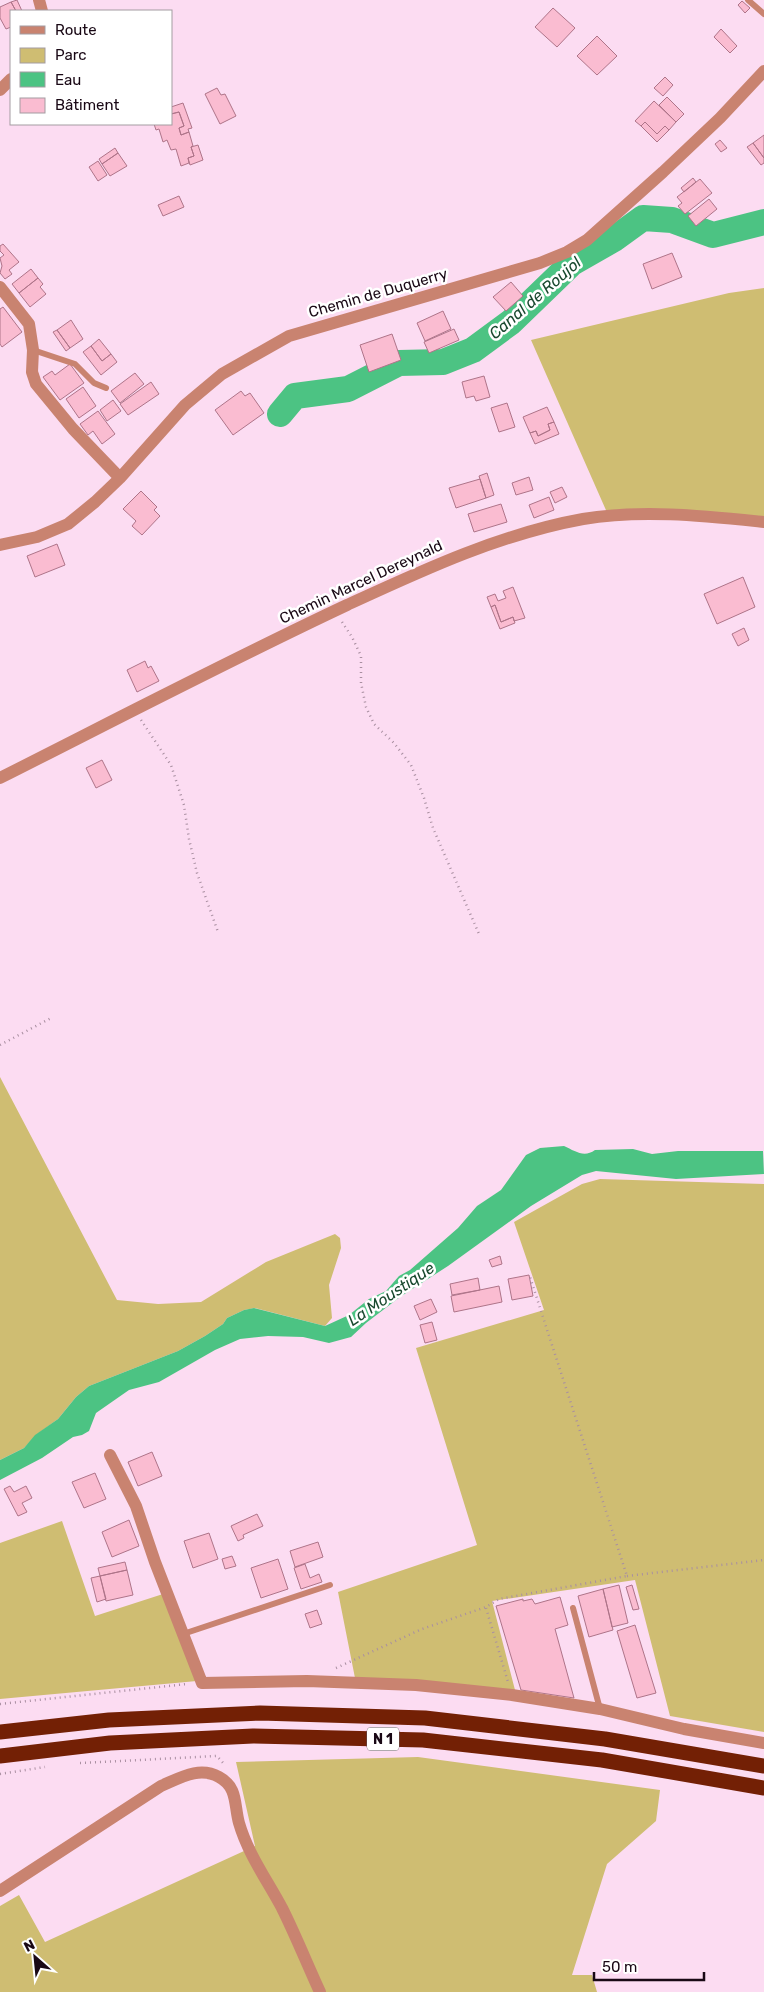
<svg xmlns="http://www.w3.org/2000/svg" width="764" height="1992" viewBox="0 0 764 1992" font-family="Rubik,sans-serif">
  <rect width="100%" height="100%" fill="#fcdcf2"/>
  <path fill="#cfbd72" d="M764 288V522L609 517 531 340 729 293Z
    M0 1077 117 1300 158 1304 201 1302 266 1262 335 1234 340 1238 341 1248 329 1285 332 1318 325 1326 255 1308 244 1310 227 1318 223 1324 205 1336 178 1351 89 1386 76 1397 58 1419 36 1435 24 1448 0 1460Z
    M600 1179 764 1184V1732L670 1716 635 1580 492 1601 515 1690 355 1678 338 1592 477 1545 416 1348 544 1310 514 1222 582 1184Z
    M62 1521 95 1616 163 1594 197 1681 0 1699V1543Z
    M418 1757 660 1790 656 1821 607 1864 572 1975H592L597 1992H0V1906L19 1895 45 1942 255 1846 236 1762Z"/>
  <path fill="#4cc383" d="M564 1146C575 1151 584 1158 595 1150L633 1149 652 1154 678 1151H763L764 1174 676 1179 596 1171 582 1175 531 1206 448 1266 400 1297 366 1323 351 1337 329 1343 303 1337 268 1336 240 1339 215 1350 159 1382 129 1390 96 1413 89 1431 82 1435 73 1437 42 1458 0 1480V1460L24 1448 35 1435 58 1419 76 1397 89 1386 178 1351 205 1336 223 1324 227 1318 244 1310 254 1308 325 1326 349 1315 369 1299 386 1291 399 1276 410 1270 458 1228 477 1206 501 1190 526 1155 540 1148Z"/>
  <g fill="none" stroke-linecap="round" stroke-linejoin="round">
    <path stroke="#4cc383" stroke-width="26" d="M280 414 295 396 348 389 399 363 443 362 473 350 511 322 572 263 614 239 643 218 672 220 713 235 764 222"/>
  </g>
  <path fill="#fabcd1" stroke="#ae7489" d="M17 0 22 11H16L11 2Z
    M742 1 750 8 745 13 738 5Z
    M11 2 16 11H11V27L6 29 0 18V7Z
    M553 8 575 28 557 47 535 27Z
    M721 29 737 46 730 53 714 37Z
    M597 36 617 56 597 75 577 56Z
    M665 77 673 85 663 96 654 88Z
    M217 88 221 95 225 94 236 116 220 124 205 94Z
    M667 97 684 114 676 122 659 105Z
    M654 101 676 122 669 130 665 126 657 134 645 122 641 126 635 121Z
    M183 103 192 128 188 129 189 132 181 135 179 128 184 126 179 112 171 114V107Z
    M179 112 184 126 179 128 181 135 189 132 193 146 191 147 194 156 188 158 189 163 181 166 176 149 171 150 167 140 163 142 159 129 156 130 154 124H171V114Z
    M645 122 657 134 665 126 669 130 657 142 641 126Z
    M764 135V158L753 143Z
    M720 140 727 148 721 152 715 144Z
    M753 143 764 158V163L761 165 747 147Z
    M198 145 203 160 190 165 188 158 194 156 191 147Z
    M115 148 118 153 102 164 99 159Z
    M118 153 127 166 110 176 102 164Z
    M98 161 107 175 98 181 89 167Z
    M693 178 696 182 684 192 681 188Z
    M700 179 712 193 685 214 678 206 682 203 677 197Z
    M179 196 184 207 163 216 158 205Z
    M709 199 717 209 696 226 688 216Z
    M3 244 19 262 9 270 12 274 5 279 0 273 2 266 0 258 4 255 0 251V246Z
    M672 253 682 277 652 289 643 264Z
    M31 269 38 278 19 293 12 284Z
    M38 278 43 284 40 287 46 294 30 307 19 293Z
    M511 282 523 296 506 311 493 297Z
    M3 307 22 332 2 347 0 344V309Z
    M443 311 451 329 425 341 417 323Z
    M71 320 83 339 70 348 57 330Z
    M454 329 459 340 429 353 424 342Z
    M57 330 70 348 66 351 53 332Z
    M392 334 401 360 369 372 360 345Z
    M99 339 111 354 102 361 91 346Z
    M91 346 102 361 111 354 117 362 101 375 83 352Z
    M70 364 84 383 60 400 43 377 52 371 55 375Z
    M135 373 144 384 120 403 111 391Z
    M484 376 490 397 476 401 474 396 466 398 462 382Z
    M151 382 159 394 128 415 120 404Z
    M83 387 96 406 79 418 66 399Z
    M241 391 245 396 250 393 264 413 233 435 215 410Z
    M113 400 121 411 107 421 100 410Z
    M507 403 515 427 499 432 491 408Z
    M547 407 554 422 548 424 550 430 538 436 536 431 530 433 523 417Z
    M98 411 115 434 102 444 93 431 88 435 80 424Z
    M554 422 559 434 535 444 530 433 536 431 538 436 550 430 548 424Z
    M487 473 494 495 486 498 479 476Z
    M529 477 533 490 516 495 512 483Z
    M480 479 486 498 456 508 449 488Z
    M562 487 567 497 555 503 550 492Z
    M141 491 157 507 154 510 160 516 142 535 132 526 136 521 123 509Z
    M549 497 554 510 534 518 529 505Z
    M501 504 507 522 474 532 468 514Z
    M57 544 65 565 35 577 27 556Z
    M743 577 755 607 717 624 704 594Z
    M513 587 525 618 514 621 513 617 501 622 495 605 491 607 487 597 495 594 498 601 506 598 503 591Z
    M495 605 501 622 513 617 515 623 500 629 491 607Z
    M744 628 749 640 738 646 732 634Z
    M145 661 148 668 151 666 159 681 137 692 127 670Z
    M102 760 112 780 96 788 86 768Z
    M500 1256 502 1264 492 1267 489 1260Z
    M529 1275 533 1296 512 1300 508 1279Z
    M478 1278 480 1290 452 1295 450 1284Z
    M499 1286 502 1302 454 1312 451 1296Z
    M431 1299 437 1312 420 1320 414 1306Z
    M432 1322 437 1340 425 1343 420 1325Z
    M152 1452 162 1476 138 1486 128 1462Z
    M95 1473 106 1499 84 1508 72 1482Z
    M10 1486 14 1492 26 1486 32 1498 22 1503 27 1512 18 1516 4 1489Z
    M257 1514 263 1526 243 1535 244 1538 238 1541 231 1526Z
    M129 1520 139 1546 112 1557 102 1532Z
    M209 1533 218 1559 193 1568 184 1541Z
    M318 1542 323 1557 295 1567 290 1551Z
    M232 1556 236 1566 225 1569 222 1559Z
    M278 1559 288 1589 261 1598 251 1568Z
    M125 1562 127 1570 100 1576 98 1568Z
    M305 1564 310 1578 319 1574 322 1582 301 1589 294 1568Z
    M127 1570 133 1595 106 1601 100 1576Z
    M100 1576 106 1599 97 1602 91 1578Z
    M619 1585 628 1623 612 1627 603 1589Z
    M632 1585 639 1609 633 1610 626 1587Z
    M603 1589 613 1630 589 1637 578 1596Z
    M560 1597 568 1625 555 1629 574 1698 521 1690 496 1606 523 1599V1601L532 1599 535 1604Z
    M317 1610 322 1624 310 1628 305 1614Z
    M635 1625 656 1693 637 1698 617 1631Z"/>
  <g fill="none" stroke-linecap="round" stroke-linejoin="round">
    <path stroke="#a98fa1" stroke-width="2.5" stroke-dasharray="1 4" stroke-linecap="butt" d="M342 622 352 637 361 656V683L366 707 374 724 394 743 411 765 424 798 433 828 479 934
      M141 720 171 765 184 805 189 839 197 873 218 932
      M0 1045 53 1017
      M627 1576 764 1560
      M486 1608 508 1682
      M336 1668 422 1629 486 1607 499 1599 627 1576 529 1274
      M0 1704 187 1684
      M80 1763 217 1756 224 1764
      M0 1774 45 1767"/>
    <path stroke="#c98370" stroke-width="6" d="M748 0 764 14
      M33 350 75 364 94 383 106 388
      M573 1608 600 1709
      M183 1634 330 1585"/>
    <path stroke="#c98370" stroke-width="12" d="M39 0 42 11
      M0 90 11 79
      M0 287 29 324 33 350 32 372 36 384 73 429 120 478
      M0 545 37 537 68 524 95 502 120 478 185 405 222 374 289 336 540 263 567 252 587 240 663 172 720 118 764 71
      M0 778C115 720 230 660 347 605 423 570 500 534 583 519 642 509 705 516 764 522
      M110 1455 136 1506 155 1562 202 1683 307 1681 416 1685 512 1695 600 1709 684 1729 764 1743
      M0 1891 161 1786C180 1778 199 1766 219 1777 238 1787 234 1805 239 1823 248 1854 267 1880 282 1908 296 1936 307 1964 320 1992"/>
    <path stroke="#732005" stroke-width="15" d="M0 1732 109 1720 260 1713 425 1718 605 1739 764 1766
      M0 1756 110 1743 253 1736 423 1740 602 1760 764 1788"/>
  </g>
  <g text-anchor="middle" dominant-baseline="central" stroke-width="5" stroke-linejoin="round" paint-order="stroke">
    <rect fill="#fff" stroke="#5e525b" stroke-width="1" x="367" y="1727.5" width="32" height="23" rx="4"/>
    <g font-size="14" font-weight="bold" fill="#190815">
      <text x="383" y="1739">N 1</text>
    </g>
    <g font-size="15" fill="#190815" stroke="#fff">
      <text transform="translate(378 293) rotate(-16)">Chemin de Duquerry</text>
      <text transform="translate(361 582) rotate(-25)">Chemin Marcel Dereynald</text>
    </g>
    <g font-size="16" font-style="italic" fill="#19492f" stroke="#fff">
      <text transform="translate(535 298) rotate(-41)">Canal de Roujol</text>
      <text transform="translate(391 1294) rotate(-34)">La Moustique</text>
    </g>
  </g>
  <rect x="10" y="10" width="162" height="115" fill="#ffffff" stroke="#a39ca1"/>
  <rect x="20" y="26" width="25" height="8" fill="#c98370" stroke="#a39ca1"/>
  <text x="55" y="35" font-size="15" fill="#190815">Route</text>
  <rect x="20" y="48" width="25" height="15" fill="#cfbd72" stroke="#a39ca1"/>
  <text x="55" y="60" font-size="15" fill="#190815">Parc</text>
  <rect x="20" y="72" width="25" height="15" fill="#4cc383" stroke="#a39ca1"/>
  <text x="55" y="85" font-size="15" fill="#190815">Eau</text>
  <rect x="20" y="98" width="25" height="15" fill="#fabcd1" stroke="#a39ca1"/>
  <text x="55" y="110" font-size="15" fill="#190815">Bâtiment</text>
  <g transform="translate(35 1957) rotate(333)" stroke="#ffffff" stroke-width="4" paint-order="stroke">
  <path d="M0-4L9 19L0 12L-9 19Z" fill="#190815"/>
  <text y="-8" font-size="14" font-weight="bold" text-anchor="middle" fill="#190815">N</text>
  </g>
  <path d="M594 1972v8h110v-8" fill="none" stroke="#190815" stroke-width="2.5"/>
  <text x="602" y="1972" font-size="15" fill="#190815" stroke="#ffffff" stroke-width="4" paint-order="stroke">50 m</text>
</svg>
